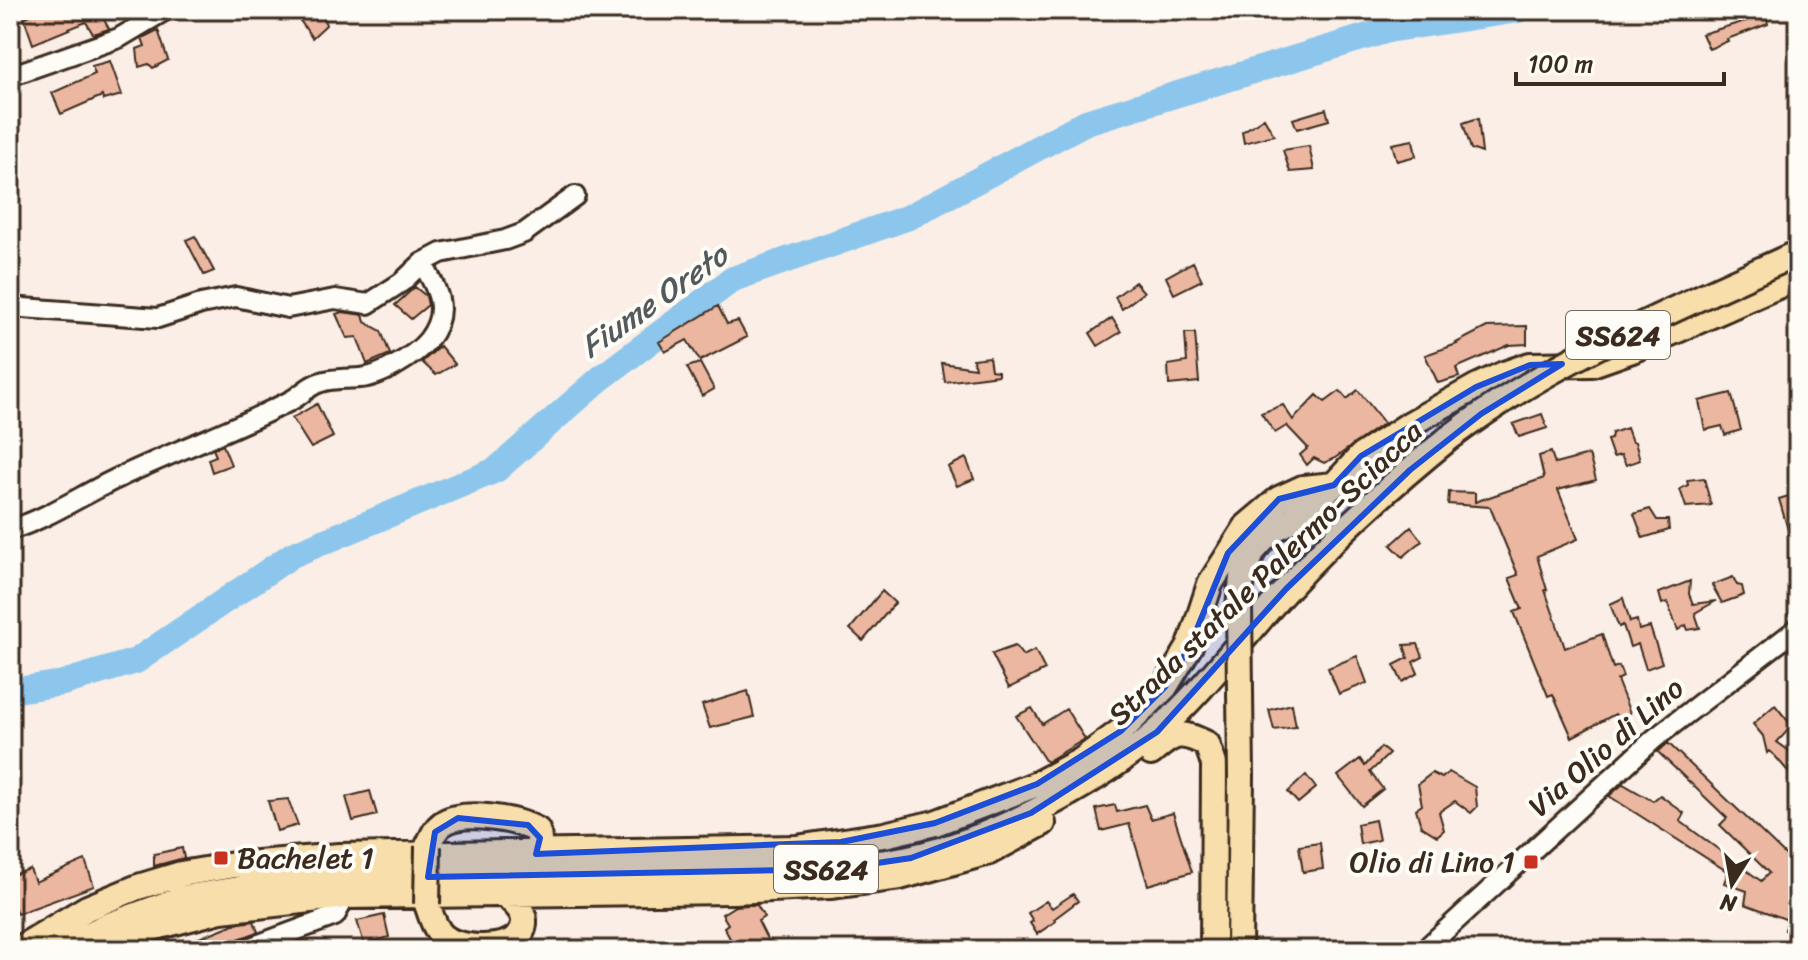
<svg xmlns="http://www.w3.org/2000/svg" width="1808" height="960" viewBox="0 0 1808 960" font-family="Sriracha,sans-serif">
  <rect width="100%" height="100%" fill="#faeee6"/>
  <filter id="ink" filterUnits="userSpaceOnUse"><feTurbulence type="fractalNoise" baseFrequency=".0125" numOctaves="2"/><feDisplacementMap in="SourceGraphic" scale="16" xChannelSelector="R" yChannelSelector="G"/><feConvolveMatrix kernelMatrix="1 2 1 2 8 2 1 2 1" color-interpolation-filters="sRGB"/></filter>
  <g filter="url(#ink)">
    <g fill="none" stroke-linecap="round" stroke-linejoin="round">
      <path stroke="#8dc6ec" stroke-width="26" d="M10 691 63 683 136 661 292 555 496 470 601 378 733 279 909 217 1086 122 1388 30 1518 10"/>
    </g>
    <path fill="#ecb7a0" stroke="#3b2a1e" stroke-width="2" d="M40 10H108L101 14 109 29 93 34 86 22 33 44 24 18Z
      M293 10H321L326 25 312 38Z
      M1766 15 1768 24 1727 39 1728 41 1709 49 1702 34Z
      M158 30 168 60 153 68 149 64 139 67 137 49 145 46 142 38Z
      M110 61 122 95 103 100 102 96 61 114 52 93 95 74 92 66Z
      M1326 109 1329 120 1297 129 1293 119Z
      M1264 118 1274 135 1244 143 1242 132Z
      M1478 118 1482 153 1471 149 1463 123Z
      M1413 140 1416 156 1397 161 1392 144Z
      M1309 146 1314 170 1290 172 1283 150Z
      M195 236 214 271 204 275 186 240Z
      M1193 262 1202 280 1174 294 1166 277Z
      M1135 282 1144 292 1122 309 1115 297Z
      M415 287 426 296 428 305 411 319 395 305Z
      M718 306 727 324 738 321 747 337 700 361 687 340 665 352 659 342Z
      M342 312 363 315 365 322 381 331 390 354 367 364 357 337 347 338 336 314Z
      M1112 318 1121 332 1098 346 1090 333Z
      M1527 326V344L1509 345 1456 368 1459 377 1438 383 1425 355 1457 344 1456 343 1487 327Z
      M1185 333H1195L1199 382 1169 385 1168 365 1187 362Z
      M440 346 455 364 436 375 422 362Z
      M989 357 991 370 998 371V375L945 382 942 363 975 368 973 359Z
      M700 363 714 389 702 396 687 367Z
      M1358 390 1384 423 1335 458 1324 463 1314 458 1307 465 1300 455 1308 448 1287 426 1288 425 1275 433 1261 413 1283 405 1293 420 1317 395 1325 402 1340 391 1347 399Z
      M1731 393 1741 430 1725 435 1722 426 1705 430 1699 401Z
      M317 404 333 437 311 448 292 418Z
      M1542 414 1547 428 1519 437 1513 424Z
      M1627 428 1632 442H1635L1640 460 1626 465 1621 455 1613 457 1607 440 1611 439 1612 433Z
      M223 445 231 465 212 472 208 459 216 456 213 449Z
      M1551 452 1555 464 1589 455 1596 480 1558 490 1578 539 1537 556 1547 590H1545L1565 648 1602 634 1613 668 1619 666 1623 677 1617 680 1630 713 1617 717 1615 714 1572 737 1553 694 1548 696 1514 612 1522 609 1509 578 1518 575 1490 507 1448 504 1449 492 1475 493V502L1544 478 1539 456Z
      M966 458 974 479 957 486 948 467Z
      M1704 478 1711 505 1686 507 1680 489 1688 485 1687 480Z
      M1798 493V554H1795L1779 499Z
      M1650 509 1657 520H1668L1669 530 1643 538 1634 514Z
      M1411 527 1422 541 1403 557 1391 545Z
      M1733 577 1737 585 1742 586 1744 595 1722 603 1712 585Z
      M1690 581 1689 594 1693 604 1716 601 1695 613 1700 628 1688 630 1686 625 1678 630 1667 602 1662 604 1659 593Z
      M882 591 895 603 863 641 850 629Z
      M1623 598 1630 622 1637 620 1639 630 1650 627 1662 663 1646 669 1638 644 1630 647 1623 625 1619 627 1610 604Z
      M1418 644 1423 657 1413 662 1418 673 1402 682 1394 665 1408 658 1404 645Z
      M1015 646 1023 656 1035 650 1045 670 1009 688 992 654Z
      M1357 656 1367 683 1339 694 1328 668Z
      M748 691 754 717 710 728 702 705Z
      M1292 704 1296 727 1274 730 1269 710Z
      M1775 705 1792 726 1777 742 1788 750 1798 767V783L1775 756 1769 751 1767 753 1763 736 1753 724Z
      M1032 708 1042 724 1066 709 1085 739 1046 762 1016 716Z
      M1668 743 1798 867V932L1785 930 1788 920 1745 904 1747 891 1724 883 1728 872 1609 796 1623 784 1653 801 1660 795 1684 813 1680 821 1761 881 1769 873 1720 825 1727 818 1658 752Z
      M1381 747 1389 754 1370 772 1383 789 1362 806 1338 776 1360 759 1365 766Z
      M1449 772 1475 787 1477 807 1471 813 1455 801 1439 812 1444 830 1437 836 1421 826 1416 809 1422 805 1418 784 1432 773 1442 778Z
      M1306 775 1316 788 1298 803 1288 792Z
      M370 791 377 815 353 821 346 797Z
      M288 799 298 825 277 831 268 801Z
      M1115 805 1117 812 1145 805 1151 819 1173 813 1192 872 1148 885 1129 824 1101 831 1096 809Z
      M1375 820 1379 840 1360 844 1357 824Z
      M1320 843 1323 869 1303 872 1299 846Z
      M182 848 184 858 154 866V854Z
      M85 860 94 886 17 914 10 895V876L30 869 35 882Z
      M1073 894 1078 901 1054 919 1056 921 1037 934 1030 923 1033 921 1028 913 1046 901 1052 908Z
      M749 905H757L764 917 758 921 771 947 765 950H736L724 927 728 924 722 914 735 906Z
      M384 915 389 937 375 941 378 950H366L357 921Z
      M254 921 258 932 238 939 231 948 226 950H169L234 924Z"/>
    <g fill="none" stroke-linecap="round" stroke-linejoin="round">
      <g stroke="#3b2a1e" stroke-width="24">
        <path id="minor" d="M10 76 119 38 166 10
          M10 307 158 318 201 304 236 297 288 308 335 299 368 304 402 282 422 263 441 253 505 240 524 233 575 196
          M10 530C49 518 83 494 120 477 177 450 236 429 292 400 299 396 305 390 312 386 326 378 344 379 360 378 380 377 415 356 428 340 450 312 438 289 422 263
          M243 950 335 916 346 896
          M1424 950 1654 739 1798 628"/>
      </g>
      <g stroke="#3b2a1e" stroke-width="30">
        <path id="major" d="M1239 606 1242 578 1253 551 1271 531 1295 518 1334 485 1361 456 1410 424 1476 387 1504 374 1530 365 1592 364 1632 350 1798 277
          M1151 753C1174 733 1179 730 1207 744L1214 764 1213 950
          M428 846C432 838 435 829 442 824 463 809 516 819 537 830 541 841 539 846 532 854
          M427 904C431 915 434 929 444 937 462 952 526 953 524 920 523 909 513 902 506 895
          M17 950 87 908 138 887 181 874 234 865 339 856 796 848 884 835 935 823 1037 784 1082 760 1121 731 1165 687 1190 646 1210 584 1247 526 1279 499 1303 488 1334 485
          M60 950 104 927 183 898 257 886 345 879 837 869C861 865 886 863 909 858 990 841 1095 786 1157 732 1204 690 1242 638 1284 592 1334 536 1391 485 1449 438
          M101 950 130 934 221 910 346 896 734 891 830 886 900 877 989 852 1043 823
          M1239 950 1241 776"/>
      </g>
      <use href="#minor" stroke="#fdfcf7" stroke-width="18"/>
      <use href="#major" stroke="#f8deab" stroke-width="24"/>
      <g stroke="#3b2a1e" stroke-width="30" stroke-linecap="butt">
        <path id="major-bridge" d="M1449 438C1555 358 1678 308 1798 253
          M1239 606 1241 776
          M427 904 428 846"/>
      </g>
      <use href="#major-bridge" stroke="#f8deab" stroke-width="24"/>
    </g>
  </g>
  <path fill="#1d4ed8" fill-opacity="0.2" stroke="#1d4ed8" stroke-width="6" stroke-linejoin="round" d="M1562 364 1481 414 1410 470 1286 589 1157 732 1031 813 911 858 837 869 428 877 435 832 458 818 528 825 540 838 536 854 841 842 935 823 1037 784 1121 731 1165 687 1190 646 1228 553 1279 499 1334 485 1361 456 1476 387 1530 365Z"/>
  <g fill="#c8321e" stroke="#fdfcf7" stroke-width="3">
    <rect x="213" y="850" width="16" height="16" rx="4"/>
    <rect x="1523" y="854" width="16" height="16" rx="4"/>
  </g>
  <g text-anchor="middle" dominant-baseline="central" stroke-width="8" stroke-linejoin="round" paint-order="stroke">
    <g fill="#fdfcf7" stroke="#75695f" stroke-width="2">
      <rect x="1566" y="311" width="104" height="48" rx="6"/>
      <rect x="774" y="845" width="104" height="48" rx="6"/>
    </g>
    <g font-size="28" font-weight="bold" fill="#3b2a1e">
      <text x="1618" y="335">SS624</text>
      <text x="826" y="869">SS624</text>
    </g>
    <g font-size="30" fill="#3b2a1e" stroke="#fdfcf7">
      <text transform="translate(1265 573) rotate(-44)">Strada statale Palermo-Sciacca</text>
      <text transform="translate(1606 747) rotate(-41)">Via Olio di Lino</text>
    </g>
    <g font-size="30" fill="#3b2a1e" stroke="#fdfcf7" text-anchor="start">
      <text x="237" y="858">Bachelet 1</text>
      <text x="1515" y="862" text-anchor="end">Olio di Lino 1</text>
    </g>
    <g font-size="32" font-style="italic" fill="#54595c" stroke="#fdfcf7">
      <text transform="translate(654 301) rotate(-35)">Fiume Oreto</text>
    </g>
  </g>
  <rect width="1808" height="960" fill="none" stroke="#fdfcf7" stroke-width="40"/>
  <rect x="20" y="20" width="1768" height="920" fill="none" stroke="#3b2a1e" stroke-width="3" filter="url(#ink)"/>
  <g transform="translate(1732 884) rotate(191)" stroke="#fdfcf7" stroke-width="6" paint-order="stroke">
  <path d="M0-6L14 30L0 20L-14 30Z" fill="#3b2a1e"/>
  <text y="-12" font-size="22" font-weight="bold" text-anchor="middle" fill="#3b2a1e">N</text>
  </g>
  <path d="M1516 72v12h208v-12" fill="none" stroke="#3b2a1e" stroke-width="4"/>
  <text x="1528" y="72" font-size="24" fill="#3b2a1e" stroke="#fdfcf7" stroke-width="6" paint-order="stroke">100 m</text>
</svg>
